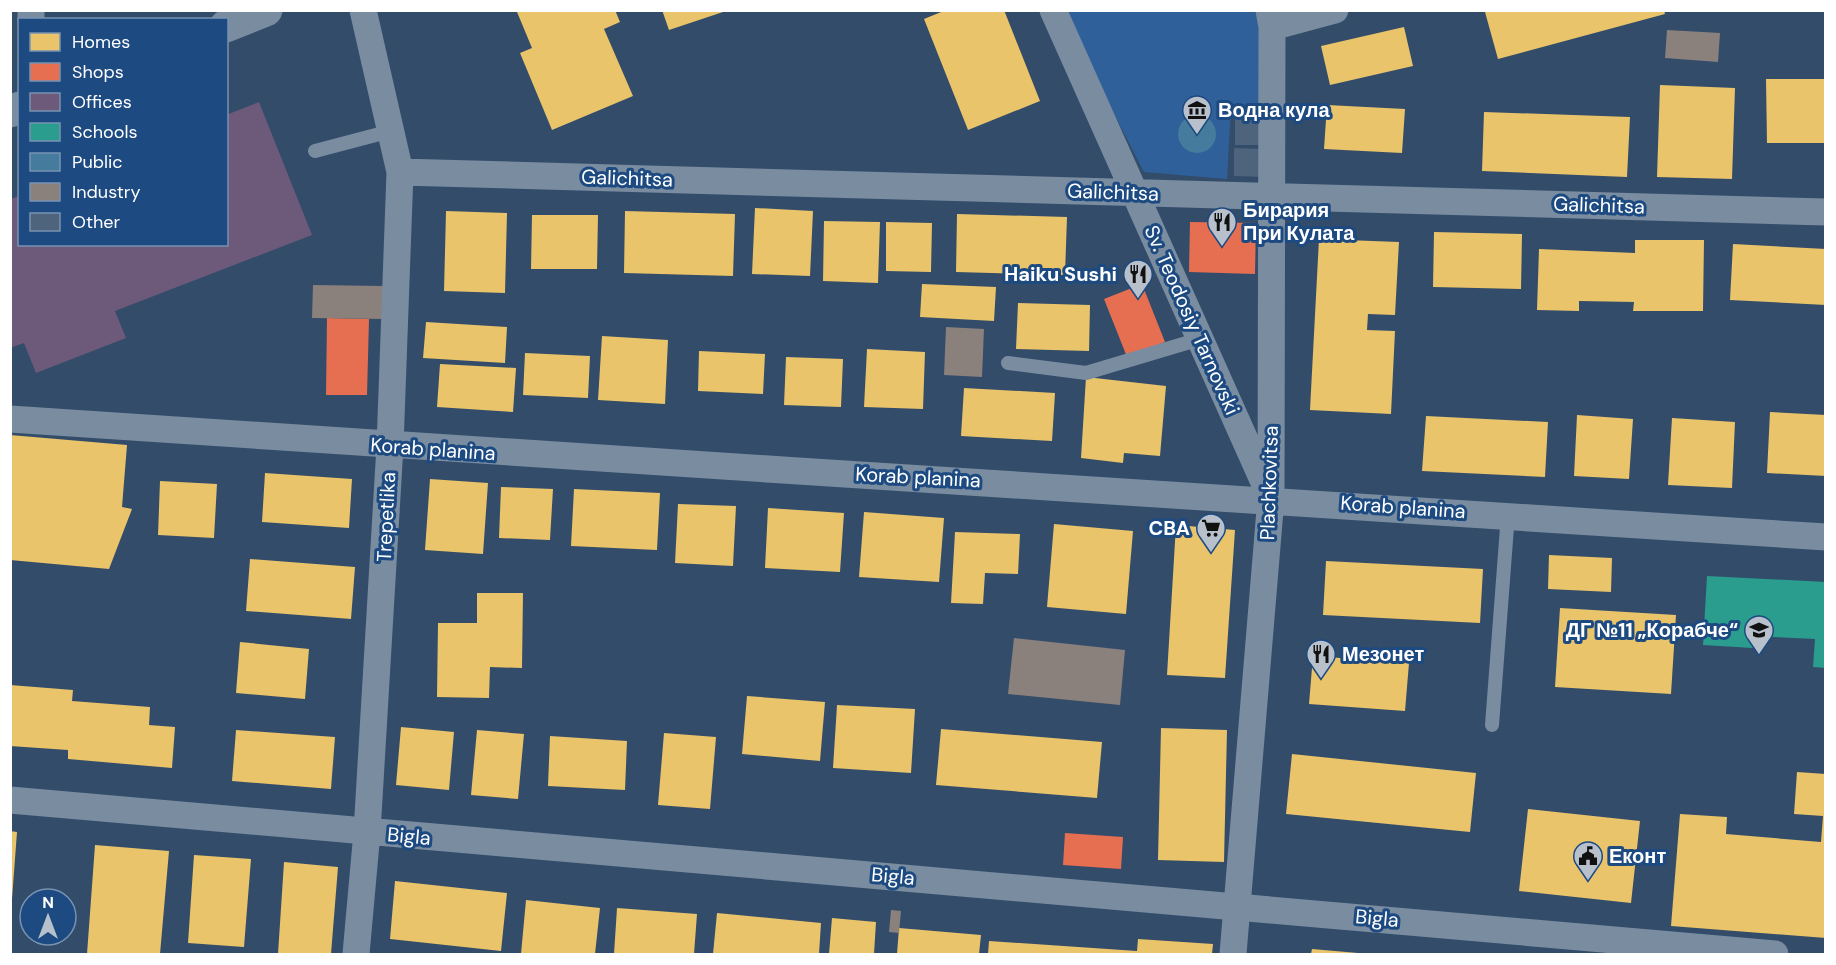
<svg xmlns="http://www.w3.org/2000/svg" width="1836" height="965" viewBox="0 0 1836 965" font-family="'DM Sans',sans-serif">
  <rect width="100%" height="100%" fill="#334c6a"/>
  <path fill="#306099" d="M1067 11H1258L1262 103 1231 106 1227 179 1144 172 1091 69Z"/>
  <path fill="#e9c46a" d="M520 10H615L620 22 604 29 633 96 552 130 520 53 532 48 517 12Z
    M662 10H726V11L669 30Z
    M946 10H1004L1040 101 968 130 924 19Z
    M1490 10H1664L1665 14 1498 59 1485 12Z
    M1404 27 1413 66 1330 85 1321 46Z
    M1766 79H1826V143H1767Z
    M1660 85 1735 88 1732 179 1657 177Z
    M1327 105 1405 109 1402 153 1324 149Z
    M1484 112 1630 117 1627 177 1482 171Z
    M755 208 813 211 810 276 752 274Z
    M446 211 507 213 505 293 444 291Z
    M625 211 735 214 733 276 624 273Z
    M957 214 1067 217 1065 275 956 272Z
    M532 215H598L597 269H531Z
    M824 221 880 222 878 283 823 281Z
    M886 222 932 223 931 272 886 271Z
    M1434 232 1522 234 1521 289 1433 287Z
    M1319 239 1399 242 1395 315 1368 314 1367 330 1395 331 1391 414 1310 410Z
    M1635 240H1704L1703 311H1633L1634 302 1579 301V311L1537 310 1539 249 1635 253Z
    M1733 244 1826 249V305L1730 300Z
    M922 284 996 287 994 321 920 317Z
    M1018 303 1090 305 1089 351 1016 349Z
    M426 322 507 327 505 363 423 358Z
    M602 336 668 340 665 404 598 400Z
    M867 349 925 352 923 409 864 407Z
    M699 351 765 354 763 394 698 391Z
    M525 353 590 356 588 398 523 395Z
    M786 357 843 359 841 407 784 405Z
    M440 364 516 368 513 412 437 407Z
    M1086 377 1166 386 1160 456 1124 453 1123 463 1081 458Z
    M964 388 1055 393 1052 441 961 436Z
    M1770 412 1826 415V476L1767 473Z
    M1577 415 1633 419 1629 479 1574 476Z
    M1426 416 1548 422 1545 477 1422 471Z
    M1672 418 1735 422 1732 488 1668 485Z
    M10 435 127 445 122 507 132 509 109 569 10 560Z
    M265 473 352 479 349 528 262 522Z
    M430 479 488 483 483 554 425 550Z
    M160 481 217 484 214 538 158 535Z
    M501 487 553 489 550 540 499 538Z
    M574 489 660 493 657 550 571 546Z
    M678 504 736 506 733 566 675 563Z
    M768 508 844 513 840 572 765 568Z
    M864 512 944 518 939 582 859 577Z
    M1054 524 1133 531 1126 614 1047 607Z
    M1176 525 1235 530 1225 678 1167 675Z
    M955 532 1020 534 1018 574 985 573 983 604 951 603Z
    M1549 555 1612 558 1611 592 1548 589Z
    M250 559 355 567 351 619 246 611Z
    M1326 561 1483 569 1480 623 1323 615Z
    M477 593H523L522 668 490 667 489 698 437 697 438 623H477Z
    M1560 608 1676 615 1671 694 1555 687Z
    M240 642 309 649 305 699 236 693Z
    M1313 656 1409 663 1405 711 1309 704Z
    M10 685 73 690 72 701 150 707 149 725 175 727 172 768 68 759V750L10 746Z
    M747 696 825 702 820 761 742 754Z
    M837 705 915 709 911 773 833 768Z
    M401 727 454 732 449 790 396 785Z
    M1161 728 1227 730 1224 862 1158 860Z
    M941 729 1102 742 1097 798 936 785Z
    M236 730 335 737 331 789 232 781Z
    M477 730 524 734 518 799 471 795Z
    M664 733 716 737 710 809 658 805Z
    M550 736 627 741 625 790 548 786Z
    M1292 754 1476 773 1470 832 1286 814Z
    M1797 772 1826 774V938L1671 926 1680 814 1727 817 1726 834 1821 842 1823 816 1794 814Z
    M1528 809 1640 821 1631 903 1519 891Z
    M10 831 17 832 12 899H10Z
    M95 845 169 851 160 954H87Z
    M194 855 251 859 244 947 188 943Z
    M284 862 338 867 331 954H278Z
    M395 881 507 893 501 951 390 939Z
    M526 900 600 908 595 954H521Z
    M617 908 697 914 694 954H614Z
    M717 913 821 923 819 954H713Z
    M832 918 876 922 874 954H829Z
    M899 928 981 935 979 954H897Z
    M1138 939 1213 944 1212 954H988L989 941 1137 951Z
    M1312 949 1358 953V954H1311Z"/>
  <path fill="#e76f51" d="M1190 222 1256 223 1255 274 1189 272Z
    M1142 284 1165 342 1127 357 1104 299Z
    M327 318 369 319 367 395H326Z
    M1065 833 1123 837 1121 869 1063 865Z"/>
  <path fill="#6d597a" d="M259 102 312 235 115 311 126 338 36 373 24 343 10 348V199L20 196V244H226V115Z"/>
  <path fill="#2a9d8f" d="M1707 576 1826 582V668L1813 667 1815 639 1753 636V648L1703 645Z"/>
  <path fill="#457b9d" d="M1178 134a19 19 0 1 1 38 0a19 19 0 1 1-38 0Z"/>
  <path fill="#8a817c" d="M1667 30 1720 33 1718 62 1665 58Z
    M313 285 384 286V319L312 318Z
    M946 327 984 329 982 377 944 375Z
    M1014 638 1125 650 1120 705 1008 694Z
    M891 910 901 911 899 933 889 932Z"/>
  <path fill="#4e637c" d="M1235 107H1265V145H1235Z
    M1234 148 1264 149V177L1234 176Z"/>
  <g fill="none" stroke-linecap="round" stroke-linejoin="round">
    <path stroke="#798ca0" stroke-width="14" d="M315 151 391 131
      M1008 363 1086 373 1200 339
      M1492 725 1508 514"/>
    <path stroke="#798ca0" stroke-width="27" d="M31 10V20
      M1053 10 1267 489
      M1272 27 1335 10
      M400 172 1826 212
      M10 419C615 463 1221 494 1826 537
      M10 800 1775 954
      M356 954 367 832 390 446 400 172 363 10
      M1233 954 1271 498 1272 27 1269 10"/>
    <path stroke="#798ca0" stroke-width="33" d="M226 26 266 10
      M10 111 20 108"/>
    <path stroke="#7a8ca0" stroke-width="1.5" d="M226 20 249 10
      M226 33 284 10
      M10 105 20 101
      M10 118 20 115"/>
  </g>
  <defs>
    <g id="museum-pin" transform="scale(1.5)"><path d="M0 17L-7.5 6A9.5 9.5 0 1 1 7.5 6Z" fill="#b8c0cb" stroke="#1c4a81"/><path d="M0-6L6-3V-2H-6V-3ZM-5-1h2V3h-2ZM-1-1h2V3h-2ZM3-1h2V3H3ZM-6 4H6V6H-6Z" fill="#111"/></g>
    <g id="restaurant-pin" transform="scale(1.5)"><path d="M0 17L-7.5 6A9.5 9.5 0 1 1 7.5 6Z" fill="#b8c0cb" stroke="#1c4a81"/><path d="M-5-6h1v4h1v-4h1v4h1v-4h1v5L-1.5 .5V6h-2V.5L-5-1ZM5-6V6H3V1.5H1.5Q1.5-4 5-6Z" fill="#111"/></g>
    <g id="supermarket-pin" transform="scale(1.5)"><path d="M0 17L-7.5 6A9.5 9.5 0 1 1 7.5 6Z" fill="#b8c0cb" stroke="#1c4a81"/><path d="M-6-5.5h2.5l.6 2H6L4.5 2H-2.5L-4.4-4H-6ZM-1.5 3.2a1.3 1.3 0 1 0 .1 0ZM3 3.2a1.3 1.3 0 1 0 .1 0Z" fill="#111"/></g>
    <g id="school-pin" transform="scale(1.5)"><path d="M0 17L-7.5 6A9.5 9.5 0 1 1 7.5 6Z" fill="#b8c0cb" stroke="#1c4a81"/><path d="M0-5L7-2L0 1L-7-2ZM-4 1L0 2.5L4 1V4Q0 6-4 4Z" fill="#111"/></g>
    <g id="civic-pin" transform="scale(1.5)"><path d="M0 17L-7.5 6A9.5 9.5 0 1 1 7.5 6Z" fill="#b8c0cb" stroke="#1c4a81"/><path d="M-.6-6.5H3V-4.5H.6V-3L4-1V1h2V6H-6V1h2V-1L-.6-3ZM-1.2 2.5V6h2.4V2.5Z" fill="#111"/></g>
  </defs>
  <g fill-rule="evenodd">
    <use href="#museum-pin" x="1197" y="110"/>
    <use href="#restaurant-pin" x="1222" y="222"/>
    <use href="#restaurant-pin" x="1138" y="274"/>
    <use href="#supermarket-pin" x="1211" y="528"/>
    <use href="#school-pin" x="1759" y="630"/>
    <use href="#restaurant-pin" x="1321" y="654"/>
    <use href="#civic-pin" x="1588" y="856"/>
  </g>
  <g text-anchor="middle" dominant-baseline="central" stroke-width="6" stroke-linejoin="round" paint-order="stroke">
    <g font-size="20" font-weight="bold" fill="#fff" stroke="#1c4a81" text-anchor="start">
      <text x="1218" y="110">Водна кула</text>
      <text x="1243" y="210">Бирария<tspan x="1243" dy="23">При Кулата</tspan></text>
      <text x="1117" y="274" text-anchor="end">Haiku Sushi</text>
      <text x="1190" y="528" text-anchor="end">CBA</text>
      <text x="1738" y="630" text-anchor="end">ДГ №11 „Корабче“</text>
      <text x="1342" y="654">Мезонет</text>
      <text x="1609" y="856">Еконт</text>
    </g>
    <g font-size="20" fill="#fff" stroke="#1c4a81">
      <text transform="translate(627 178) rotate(2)">Galichitsa</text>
      <text transform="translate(1113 192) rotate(2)">Galichitsa</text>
      <text transform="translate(1599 205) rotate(2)">Galichitsa</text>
      <text transform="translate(1192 320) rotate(66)">Sv. Teodosiy Tarnovski</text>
      <text transform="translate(433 449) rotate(4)">Korab planina</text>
      <text transform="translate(918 477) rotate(3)">Korab planina</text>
      <text transform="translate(1269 483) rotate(-88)">Plachkovitsa</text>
      <text transform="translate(1403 507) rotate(4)">Korab planina</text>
      <text transform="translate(386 517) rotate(-87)">Trepetlika</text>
      <text transform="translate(409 836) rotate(5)">Bigla</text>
      <text transform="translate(893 876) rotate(5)">Bigla</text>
      <text transform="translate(1377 918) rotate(5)">Bigla</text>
    </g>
  </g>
  <rect width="1836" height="965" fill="none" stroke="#ffffff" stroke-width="24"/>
  <rect x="18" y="18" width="210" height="228" fill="#1c4a81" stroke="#7792b3" stroke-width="1.5"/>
  <rect x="30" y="33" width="30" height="18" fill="#e9c46a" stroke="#7792b3" stroke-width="1.5"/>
  <text x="72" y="48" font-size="18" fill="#ffffff">Homes</text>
  <rect x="30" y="63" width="30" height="18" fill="#e76f51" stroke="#7792b3" stroke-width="1.5"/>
  <text x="72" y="78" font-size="18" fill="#ffffff">Shops</text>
  <rect x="30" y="93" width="30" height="18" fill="#6d597a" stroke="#7792b3" stroke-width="1.5"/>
  <text x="72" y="108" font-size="18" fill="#ffffff">Offices</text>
  <rect x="30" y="123" width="30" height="18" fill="#2a9d8f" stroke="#7792b3" stroke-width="1.5"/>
  <text x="72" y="138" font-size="18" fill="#ffffff">Schools</text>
  <rect x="30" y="153" width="30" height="18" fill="#457b9d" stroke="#7792b3" stroke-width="1.5"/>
  <text x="72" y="168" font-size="18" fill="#ffffff">Public</text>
  <rect x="30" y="183" width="30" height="18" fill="#8a817c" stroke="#7792b3" stroke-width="1.5"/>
  <text x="72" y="198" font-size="18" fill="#ffffff">Industry</text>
  <rect x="30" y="213" width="30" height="18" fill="#4e637c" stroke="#7792b3" stroke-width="1.5"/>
  <text x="72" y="228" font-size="18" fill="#ffffff">Other</text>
  <g transform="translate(48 917)"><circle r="28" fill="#1c4a81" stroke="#7792b3" stroke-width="1.5"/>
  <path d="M0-4.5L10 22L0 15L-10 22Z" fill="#b8c0cb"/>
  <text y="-9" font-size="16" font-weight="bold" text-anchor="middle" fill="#ffffff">N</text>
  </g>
</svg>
